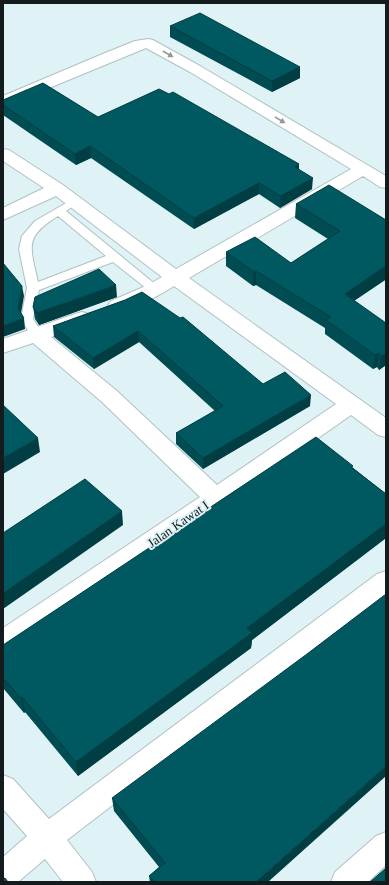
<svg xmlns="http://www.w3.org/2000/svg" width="389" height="885" viewBox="0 0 389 885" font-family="'Times New Roman',serif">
  <rect width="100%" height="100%" fill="#dff2f5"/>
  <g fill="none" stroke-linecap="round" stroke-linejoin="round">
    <g stroke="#afc1c3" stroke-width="2">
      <path id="service" d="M73 199 77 200 79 202 66 211 161 289 159 292H151L113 262 39 290 33 319 43 334 42 337 37 338 32 337 21 319 27 288 19 249 22 236 35 221ZM58 216 106 256 38 282C30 246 24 237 58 216Z"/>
    </g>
    <g stroke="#afc1c3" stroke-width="2">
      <path id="minor" d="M148 39 153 40 200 66 386 176V188L380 187 363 176 189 278 386 418V437L378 435 351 415 143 561 12 650 3 653V628L200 497 102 402 33 343 3 353V339L75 314 82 312 89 314 92 319 89 324 51 337 117 391 217 485 336 404 174 286C160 295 127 314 111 309L108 305 111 301 148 285 162 277 56 196 3 220V208L44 188 3 161V149L9 150 63 185 176 269 351 169 190 72 146 48 3 107V96L105 53 135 41Z
        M386 571V595L67 840 92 872 96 882H63L45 859 18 882H3V857L27 836 3 809V775L13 779 49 819 377 574Z
        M386 832V865L368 882H331L335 872 376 836Z"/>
    </g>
    <use href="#service" fill="#fff" fill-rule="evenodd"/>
    <use href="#minor" fill="#fff" fill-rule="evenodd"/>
  </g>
  <path fill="#004c53" d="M170 26 300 67V78L272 92 170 37Z
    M169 94 299 164V169L312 189 280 208 259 194 194 229 91 158 76 165 3 115V100L98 117Z
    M296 204 386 220V280H385L354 301 386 365 379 370 377 367 373 369 325 334V328L256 285 253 286 226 266V252L291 263 328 239 295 218Z
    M117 297 39 325 35 319 33 307Z
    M125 300 263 384 310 406 203 469 176 444V433L215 411 139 342 94 369 54 337 53 326Z
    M352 467 386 494V538L252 640 251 648 78 776 25 712 24 713 3 688V645Z
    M112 798 268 882H150L149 876 159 867 114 811Z"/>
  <path fill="#003e43" d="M300 67V78L272 92V81Z
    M90 146 91 158 76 165 75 154Z
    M299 164 298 176 295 167Z
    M313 178 312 189 280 208 281 196Z
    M259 183V194L194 229V218Z
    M386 266 385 280 343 308 345 294Z
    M256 271V285L253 286 254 272Z
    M116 285 117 297 39 325 37 313Z
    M22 286 24 296 20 319 18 308Z
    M24 318 25 329 3 337V326Z
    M138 331 139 342 94 369 93 358Z
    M379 353 377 367 373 369 375 355Z
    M386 353V365L379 370 381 356Z
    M311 395 310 406 203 469V458Z
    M38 438 40 452 3 474V458Z
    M122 511 123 525 3 609V593Z
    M386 524V538L252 640 251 648 78 776 76 762 247 628Z
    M22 697 25 712 24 713 21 698Z
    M386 766V776L268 882H256Z"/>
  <path fill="#005860" stroke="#003e43" d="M200 13 300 67 272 81 170 26Z
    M43 83 98 117 159 89 169 94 173 92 299 164 295 167 313 178 281 196 259 183 194 218 90 146 75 154 3 105V100Z
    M329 185 386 220V266L345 294 386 323V353L381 356 379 353 375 355 326 320 331 317 256 271 254 272 226 252 255 237 291 263 340 231 296 204Z
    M3 263 22 286 18 308 24 318 3 326Z
    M99 269 116 285 37 313 33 307 35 297Z
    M142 292 180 318 183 317 263 384 285 372 311 395 203 458 176 433 223 406 138 331 93 358 53 326 125 300Z
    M3 405 38 438 3 458Z
    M316 437 353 466 351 467 386 494V524L247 628 252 633 76 762 22 697 21 698 3 678V645Z
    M85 479 122 511 3 593V533Z
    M386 594V766L256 882H155L149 876 165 863 112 798 307 654Z
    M386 868V882H370Z
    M5 878 8 882H3V879Z"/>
  <defs><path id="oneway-solid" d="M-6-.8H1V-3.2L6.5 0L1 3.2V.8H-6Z"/></defs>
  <g fill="#959899">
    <use href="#oneway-solid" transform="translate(168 54) rotate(30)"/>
    <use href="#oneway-solid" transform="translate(280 120) rotate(31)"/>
  </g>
  <g text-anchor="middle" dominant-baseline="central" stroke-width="4" stroke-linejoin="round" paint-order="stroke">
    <g font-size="13" fill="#141b1c" stroke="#dff2f5">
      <text transform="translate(178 524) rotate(-35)">Jalan Kawat I</text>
    </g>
  </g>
  <rect width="389" height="885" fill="none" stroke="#141b1c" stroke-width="8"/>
</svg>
